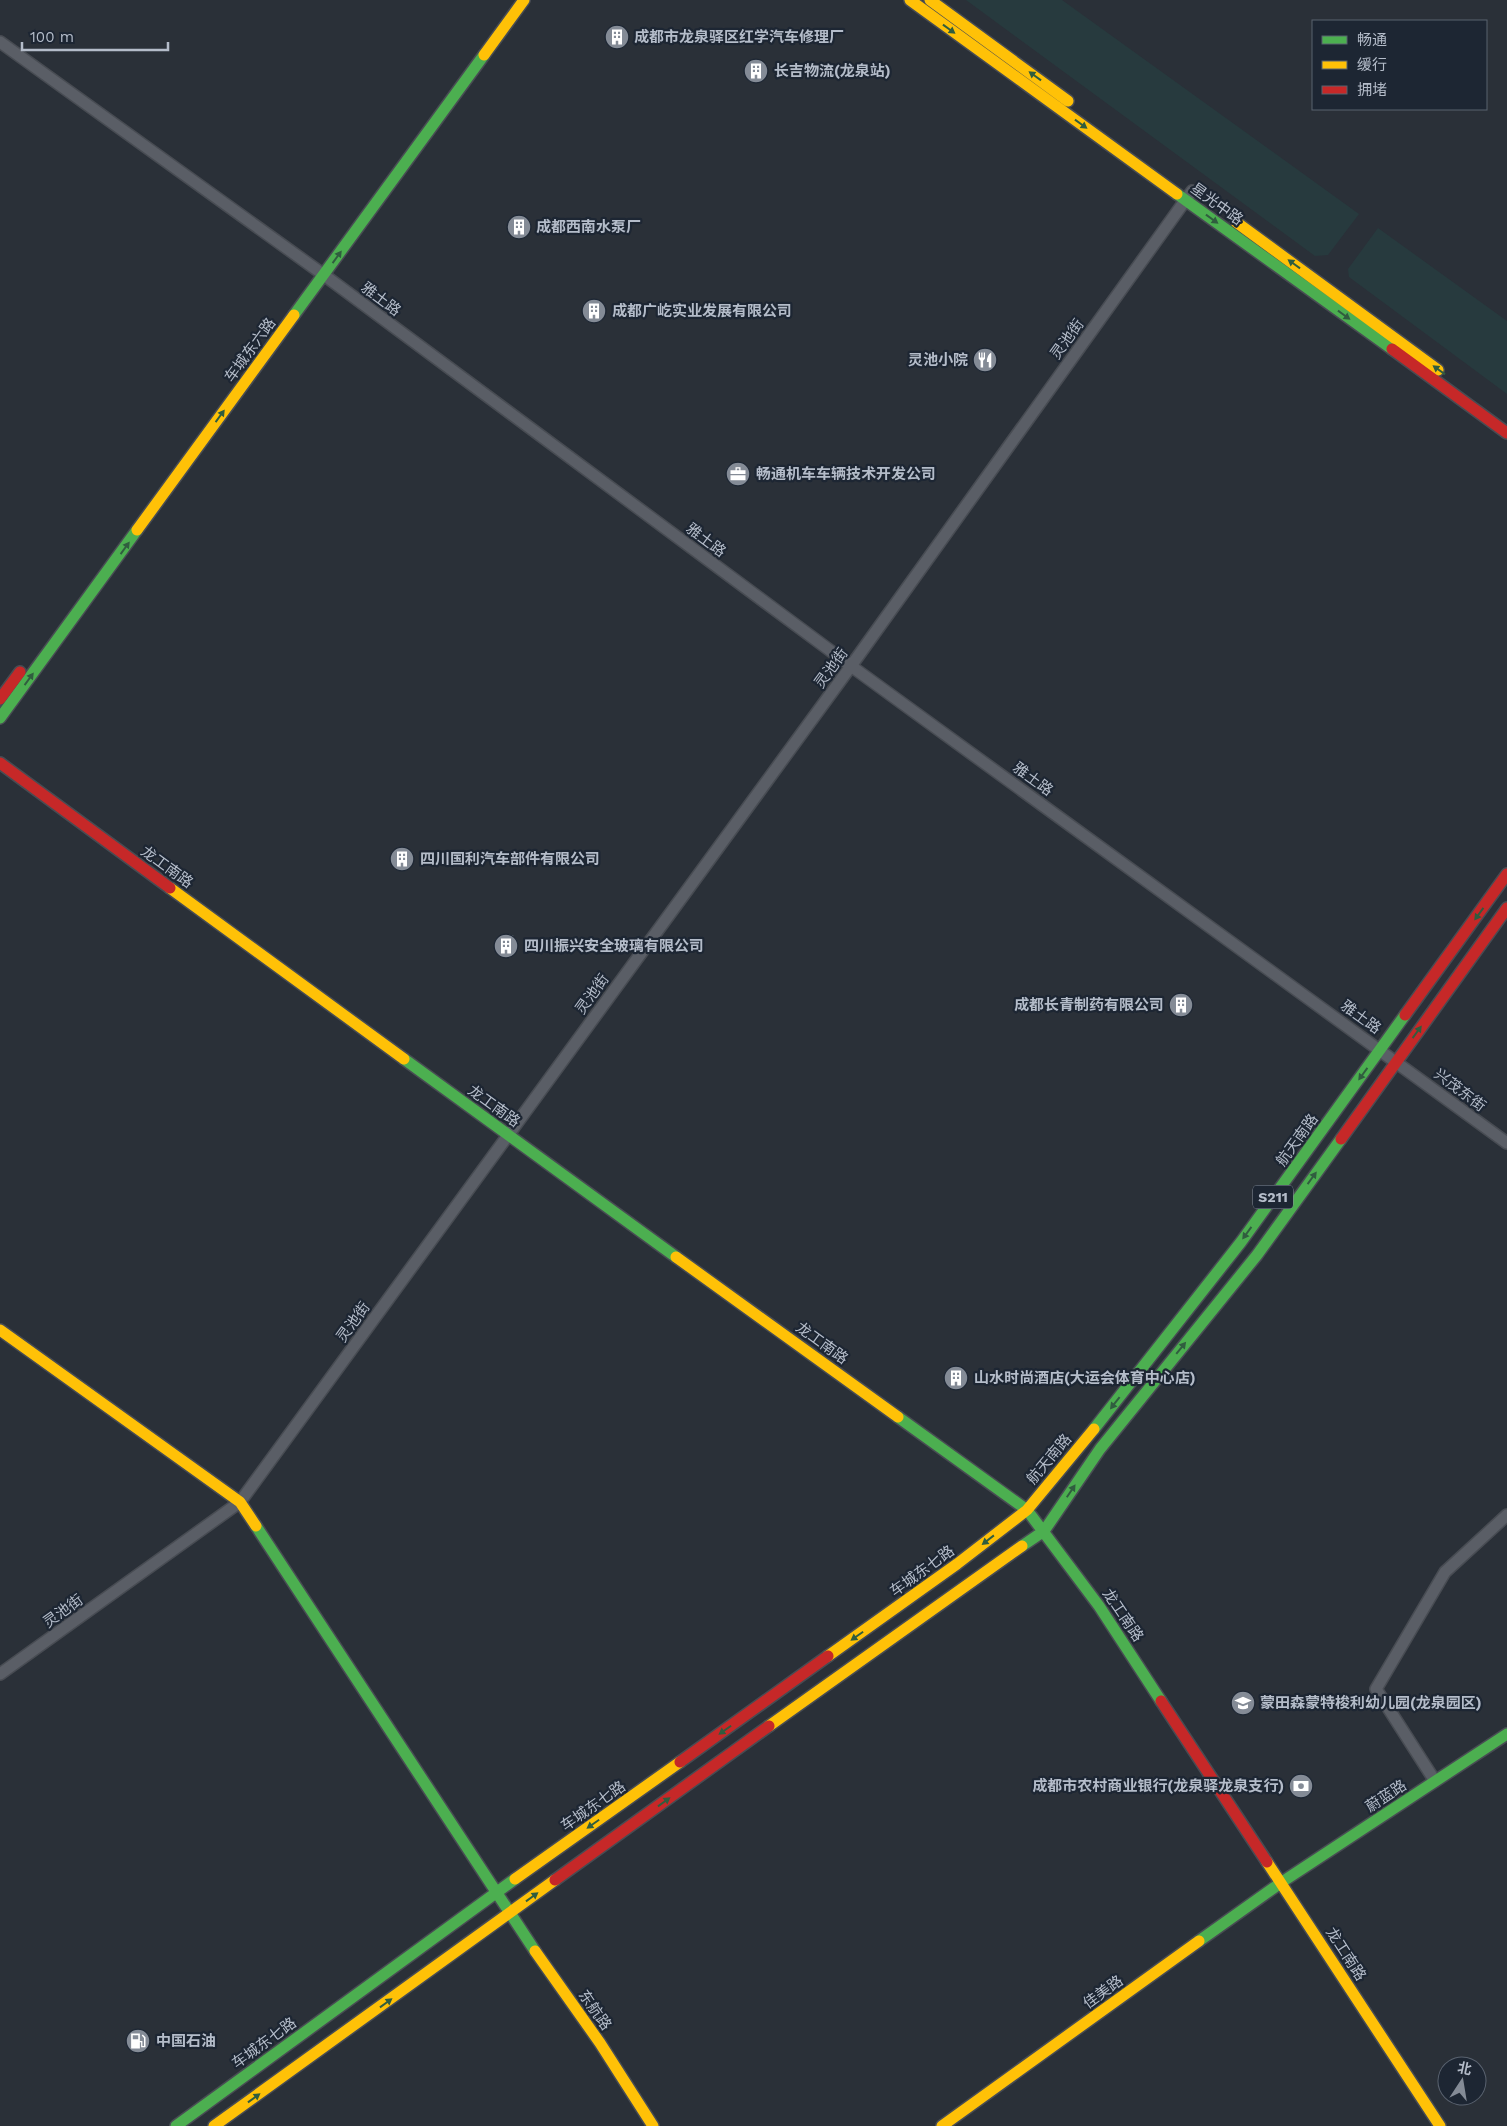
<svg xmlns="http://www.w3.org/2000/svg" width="1507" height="2126" viewBox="0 0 1507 2126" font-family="'Work Sans','Noto Sans SC',sans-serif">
  <rect width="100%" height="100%" fill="#2a3038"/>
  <path fill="#273a3e" d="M966 0H1062L1359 214 1328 255 1315 256Z
    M1378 228 1507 321V394L1349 277 1348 269Z"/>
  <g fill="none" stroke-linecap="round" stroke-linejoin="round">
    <g stroke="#484c53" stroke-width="14">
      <path id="street" d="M0 42 324 275 851 666 1507 1143
        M0 1674 240 1502 851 666 1192 191
        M1435 1781 1376 1689 1445 1572 1507 1515"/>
    </g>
    <g stroke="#484c53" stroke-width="14">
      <path id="fast" d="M1177 194 1392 349
        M294 315 484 55
        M0 718 137 530
        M404 1059 676 1257
        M898 1417 1027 1510 1099 1606 1161 1701
        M1094 1429 1241 1242 1405 1015
        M256 1526 535 1951
        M1022 1546 1044 1531 1100 1449 1257 1255 1341 1139
        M1199 1941 1282 1882 1507 1734
        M176 2126 515 1879"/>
    </g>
    <g stroke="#484c53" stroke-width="14">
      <path id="slow" d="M910 0 1177 194
        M930 0 1068 101
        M484 55 524 0
        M1236 222 1438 370
        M137 530 294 315
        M170 888 404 1059
        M676 1257 898 1417
        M0 1330 240 1502 256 1526
        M828 1656 957 1564 1027 1510 1094 1429
        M769 1726 1022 1546
        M1267 1862 1440 2126
        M515 1879 680 1762
        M535 1951 600 2043 653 2126
        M214 2126 555 1880
        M942 2126 1199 1941"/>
    </g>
    <g stroke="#484c53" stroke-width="14">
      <path id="jam" d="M1392 349 1507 433
        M0 699 20 672
        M0 763 170 888
        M1405 1015 1507 874
        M1341 1139 1507 908
        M1161 1701 1267 1862
        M680 1762 828 1656
        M555 1880 769 1726"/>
    </g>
    <use href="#street" stroke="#5a5e66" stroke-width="11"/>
    <use href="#fast" stroke="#4caf50" stroke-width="11"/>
    <use href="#slow" stroke="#ffc107" stroke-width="11"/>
    <use href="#jam" stroke="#c62828" stroke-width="11"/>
  </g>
  <defs><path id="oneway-solid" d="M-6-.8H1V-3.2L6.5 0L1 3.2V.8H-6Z" transform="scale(1.25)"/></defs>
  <g fill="#305d3f">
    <use href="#oneway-solid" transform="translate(949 29) rotate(36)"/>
    <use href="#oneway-solid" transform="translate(1035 76) rotate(-144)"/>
    <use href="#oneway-solid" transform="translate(1081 124) rotate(36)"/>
    <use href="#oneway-solid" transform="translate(1212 219) rotate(36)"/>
    <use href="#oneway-solid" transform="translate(337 257) rotate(-54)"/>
    <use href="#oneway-solid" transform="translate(1294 264) rotate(-144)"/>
    <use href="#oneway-solid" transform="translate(1344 315) rotate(36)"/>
    <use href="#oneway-solid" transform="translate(1439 370) rotate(-144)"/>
    <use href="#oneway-solid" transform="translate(220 416) rotate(-54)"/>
    <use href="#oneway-solid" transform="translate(125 548) rotate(-54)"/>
    <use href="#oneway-solid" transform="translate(29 679) rotate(-54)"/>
    <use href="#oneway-solid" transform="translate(1479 914) rotate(126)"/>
    <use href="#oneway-solid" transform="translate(1417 1032) rotate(-54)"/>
    <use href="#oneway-solid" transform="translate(1363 1074) rotate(126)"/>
    <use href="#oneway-solid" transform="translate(1312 1178) rotate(-54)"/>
    <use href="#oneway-solid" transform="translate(1247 1233) rotate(126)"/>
    <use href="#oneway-solid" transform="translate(1181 1348) rotate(-51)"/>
    <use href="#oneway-solid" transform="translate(1115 1403) rotate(128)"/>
    <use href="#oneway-solid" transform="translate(1071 1491) rotate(-56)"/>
    <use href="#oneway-solid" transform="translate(988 1540) rotate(142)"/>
    <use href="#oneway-solid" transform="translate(857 1636) rotate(145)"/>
    <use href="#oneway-solid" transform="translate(725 1730) rotate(145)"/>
    <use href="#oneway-solid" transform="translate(664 1802) rotate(-36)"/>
    <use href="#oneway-solid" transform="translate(593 1824) rotate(145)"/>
    <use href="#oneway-solid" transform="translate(532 1897) rotate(-36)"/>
    <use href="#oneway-solid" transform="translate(386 2003) rotate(-36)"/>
    <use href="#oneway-solid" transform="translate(254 2098) rotate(-36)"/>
  </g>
  <defs>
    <g id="building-disc" transform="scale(1.25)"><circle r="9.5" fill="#848b96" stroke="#1d2633"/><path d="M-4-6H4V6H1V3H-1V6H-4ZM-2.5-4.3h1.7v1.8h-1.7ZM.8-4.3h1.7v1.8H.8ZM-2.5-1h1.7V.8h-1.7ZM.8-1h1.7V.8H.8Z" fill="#fff"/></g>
    <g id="restaurant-disc" transform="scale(1.25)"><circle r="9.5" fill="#848b96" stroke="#1d2633"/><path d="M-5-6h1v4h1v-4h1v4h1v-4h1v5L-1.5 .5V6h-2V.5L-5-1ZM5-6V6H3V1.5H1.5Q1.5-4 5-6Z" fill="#fff"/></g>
    <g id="office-disc" transform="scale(1.25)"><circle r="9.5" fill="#848b96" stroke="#1d2633"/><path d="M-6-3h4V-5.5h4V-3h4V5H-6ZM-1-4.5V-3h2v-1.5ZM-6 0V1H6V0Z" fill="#fff"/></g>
    <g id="school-disc" transform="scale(1.25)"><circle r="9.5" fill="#848b96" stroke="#1d2633"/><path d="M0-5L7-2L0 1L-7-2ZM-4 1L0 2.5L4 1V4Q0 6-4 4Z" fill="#fff"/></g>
    <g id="bank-disc" transform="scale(1.25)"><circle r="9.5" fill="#848b96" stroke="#1d2633"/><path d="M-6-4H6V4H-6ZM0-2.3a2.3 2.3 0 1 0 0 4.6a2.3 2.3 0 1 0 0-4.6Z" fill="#fff"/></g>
    <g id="fuel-disc" transform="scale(1.25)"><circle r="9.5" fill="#848b96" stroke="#1d2633"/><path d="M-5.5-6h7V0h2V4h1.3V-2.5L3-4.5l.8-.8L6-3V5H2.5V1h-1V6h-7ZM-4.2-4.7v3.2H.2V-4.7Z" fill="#fff"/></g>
  </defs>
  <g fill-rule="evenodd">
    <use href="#building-disc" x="617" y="37"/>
    <use href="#building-disc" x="756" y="71"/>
    <use href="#building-disc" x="519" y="227"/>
    <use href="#building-disc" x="594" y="311"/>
    <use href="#restaurant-disc" x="985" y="360"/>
    <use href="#office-disc" x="738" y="474"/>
    <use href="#building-disc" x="402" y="859"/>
    <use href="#building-disc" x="506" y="946"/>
    <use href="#building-disc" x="1181" y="1005"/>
    <use href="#building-disc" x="956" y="1378"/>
    <use href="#school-disc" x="1243" y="1703"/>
    <use href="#bank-disc" x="1301" y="1786"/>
    <use href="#fuel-disc" x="138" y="2041"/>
  </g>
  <g text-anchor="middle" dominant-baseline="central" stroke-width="4.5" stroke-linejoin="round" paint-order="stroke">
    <rect fill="#1d2633" stroke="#878f9c" stroke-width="1" x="1253" y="1185.5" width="40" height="23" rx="4"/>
    <g font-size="14" font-weight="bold" fill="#b4bcc9">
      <text x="1273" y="1197">S211</text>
    </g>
    <g font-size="15" font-weight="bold" fill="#b4bcc9" stroke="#1d2633" text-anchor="start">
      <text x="634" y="37">成都市龙泉驿区红学汽车修理厂</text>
      <text x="774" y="71">长吉物流(龙泉站)</text>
      <text x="536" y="227">成都西南水泵厂</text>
      <text x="612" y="311">成都广屹实业发展有限公司</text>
      <text x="968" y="360" text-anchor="end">灵池小院</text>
      <text x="756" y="474">畅通机车车辆技术开发公司</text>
      <text x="420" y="859">四川国利汽车部件有限公司</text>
      <text x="524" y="946">四川振兴安全玻璃有限公司</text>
      <text x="1164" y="1005" text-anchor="end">成都长青制药有限公司</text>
      <text x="974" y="1378">山水时尚酒店(大运会体育中心店)</text>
      <text x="1260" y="1703">蒙田森蒙特梭利幼儿园(龙泉园区)</text>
      <text x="1284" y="1786" text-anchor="end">成都市农村商业银行(龙泉驿龙泉支行)</text>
      <text x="156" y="2041">中国石油</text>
    </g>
    <g font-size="15" fill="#b4bcc9" stroke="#1d2633">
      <text transform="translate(1217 204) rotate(36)">星光中路</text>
      <text transform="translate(381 299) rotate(37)">雅土路</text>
      <text transform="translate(1067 339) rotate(-54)">灵池街</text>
      <text transform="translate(250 350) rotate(-54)">车城东六路</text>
      <text transform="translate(706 540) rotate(37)">雅土路</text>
      <text transform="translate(831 668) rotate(-54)">灵池街</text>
      <text transform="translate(1033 779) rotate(36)">雅土路</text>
      <text transform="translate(167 867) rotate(36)">龙工南路</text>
      <text transform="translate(592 994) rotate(-54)">灵池街</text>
      <text transform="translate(1361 1017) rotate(36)">雅土路</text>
      <text transform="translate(1460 1090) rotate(37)">兴茂东街</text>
      <text transform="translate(494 1106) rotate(36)">龙工南路</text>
      <text transform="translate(1297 1140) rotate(-54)">航天南路</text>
      <text transform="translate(353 1322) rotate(-54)">灵池街</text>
      <text transform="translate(822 1343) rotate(36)">龙工南路</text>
      <text transform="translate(1049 1459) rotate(-50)">航天南路</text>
      <text transform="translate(922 1571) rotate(-36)">车城东七路</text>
      <text transform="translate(63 1611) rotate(-36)">灵池街</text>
      <text transform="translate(1123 1615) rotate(56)">龙工南路</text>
      <text transform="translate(1386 1796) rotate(-33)">蔚蓝路</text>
      <text transform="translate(593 1806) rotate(-35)">车城东七路</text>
      <text transform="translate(1346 1954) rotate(57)">龙工南路</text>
      <text transform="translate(1103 1992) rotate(-36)">佳美路</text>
      <text transform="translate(595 2010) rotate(55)">东航路</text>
      <text transform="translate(264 2043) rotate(-36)">车城东七路</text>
    </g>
  </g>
  <rect x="1312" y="20" width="175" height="90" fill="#1d2633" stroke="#59626f"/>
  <rect x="1322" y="36" width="25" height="8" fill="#4caf50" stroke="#59626f"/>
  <text x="1357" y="45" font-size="15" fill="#b4bcc9">畅通</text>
  <rect x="1322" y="61" width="25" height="8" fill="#ffc107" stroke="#59626f"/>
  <text x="1357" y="70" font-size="15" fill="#b4bcc9">缓行</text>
  <rect x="1322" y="86" width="25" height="8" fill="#c62828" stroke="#59626f"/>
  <text x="1357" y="95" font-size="15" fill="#b4bcc9">拥堵</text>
  <g transform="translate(1462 2081) rotate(12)"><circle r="24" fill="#1d2633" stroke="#59626f"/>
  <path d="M0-4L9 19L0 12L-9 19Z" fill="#848b96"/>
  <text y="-8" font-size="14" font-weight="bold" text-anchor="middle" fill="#b4bcc9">北</text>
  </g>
  <path d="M22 42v8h146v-8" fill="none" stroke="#b4bcc9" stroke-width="2.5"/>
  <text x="30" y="42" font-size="15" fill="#b4bcc9" stroke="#1d2633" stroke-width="4" paint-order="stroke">100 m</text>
</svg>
